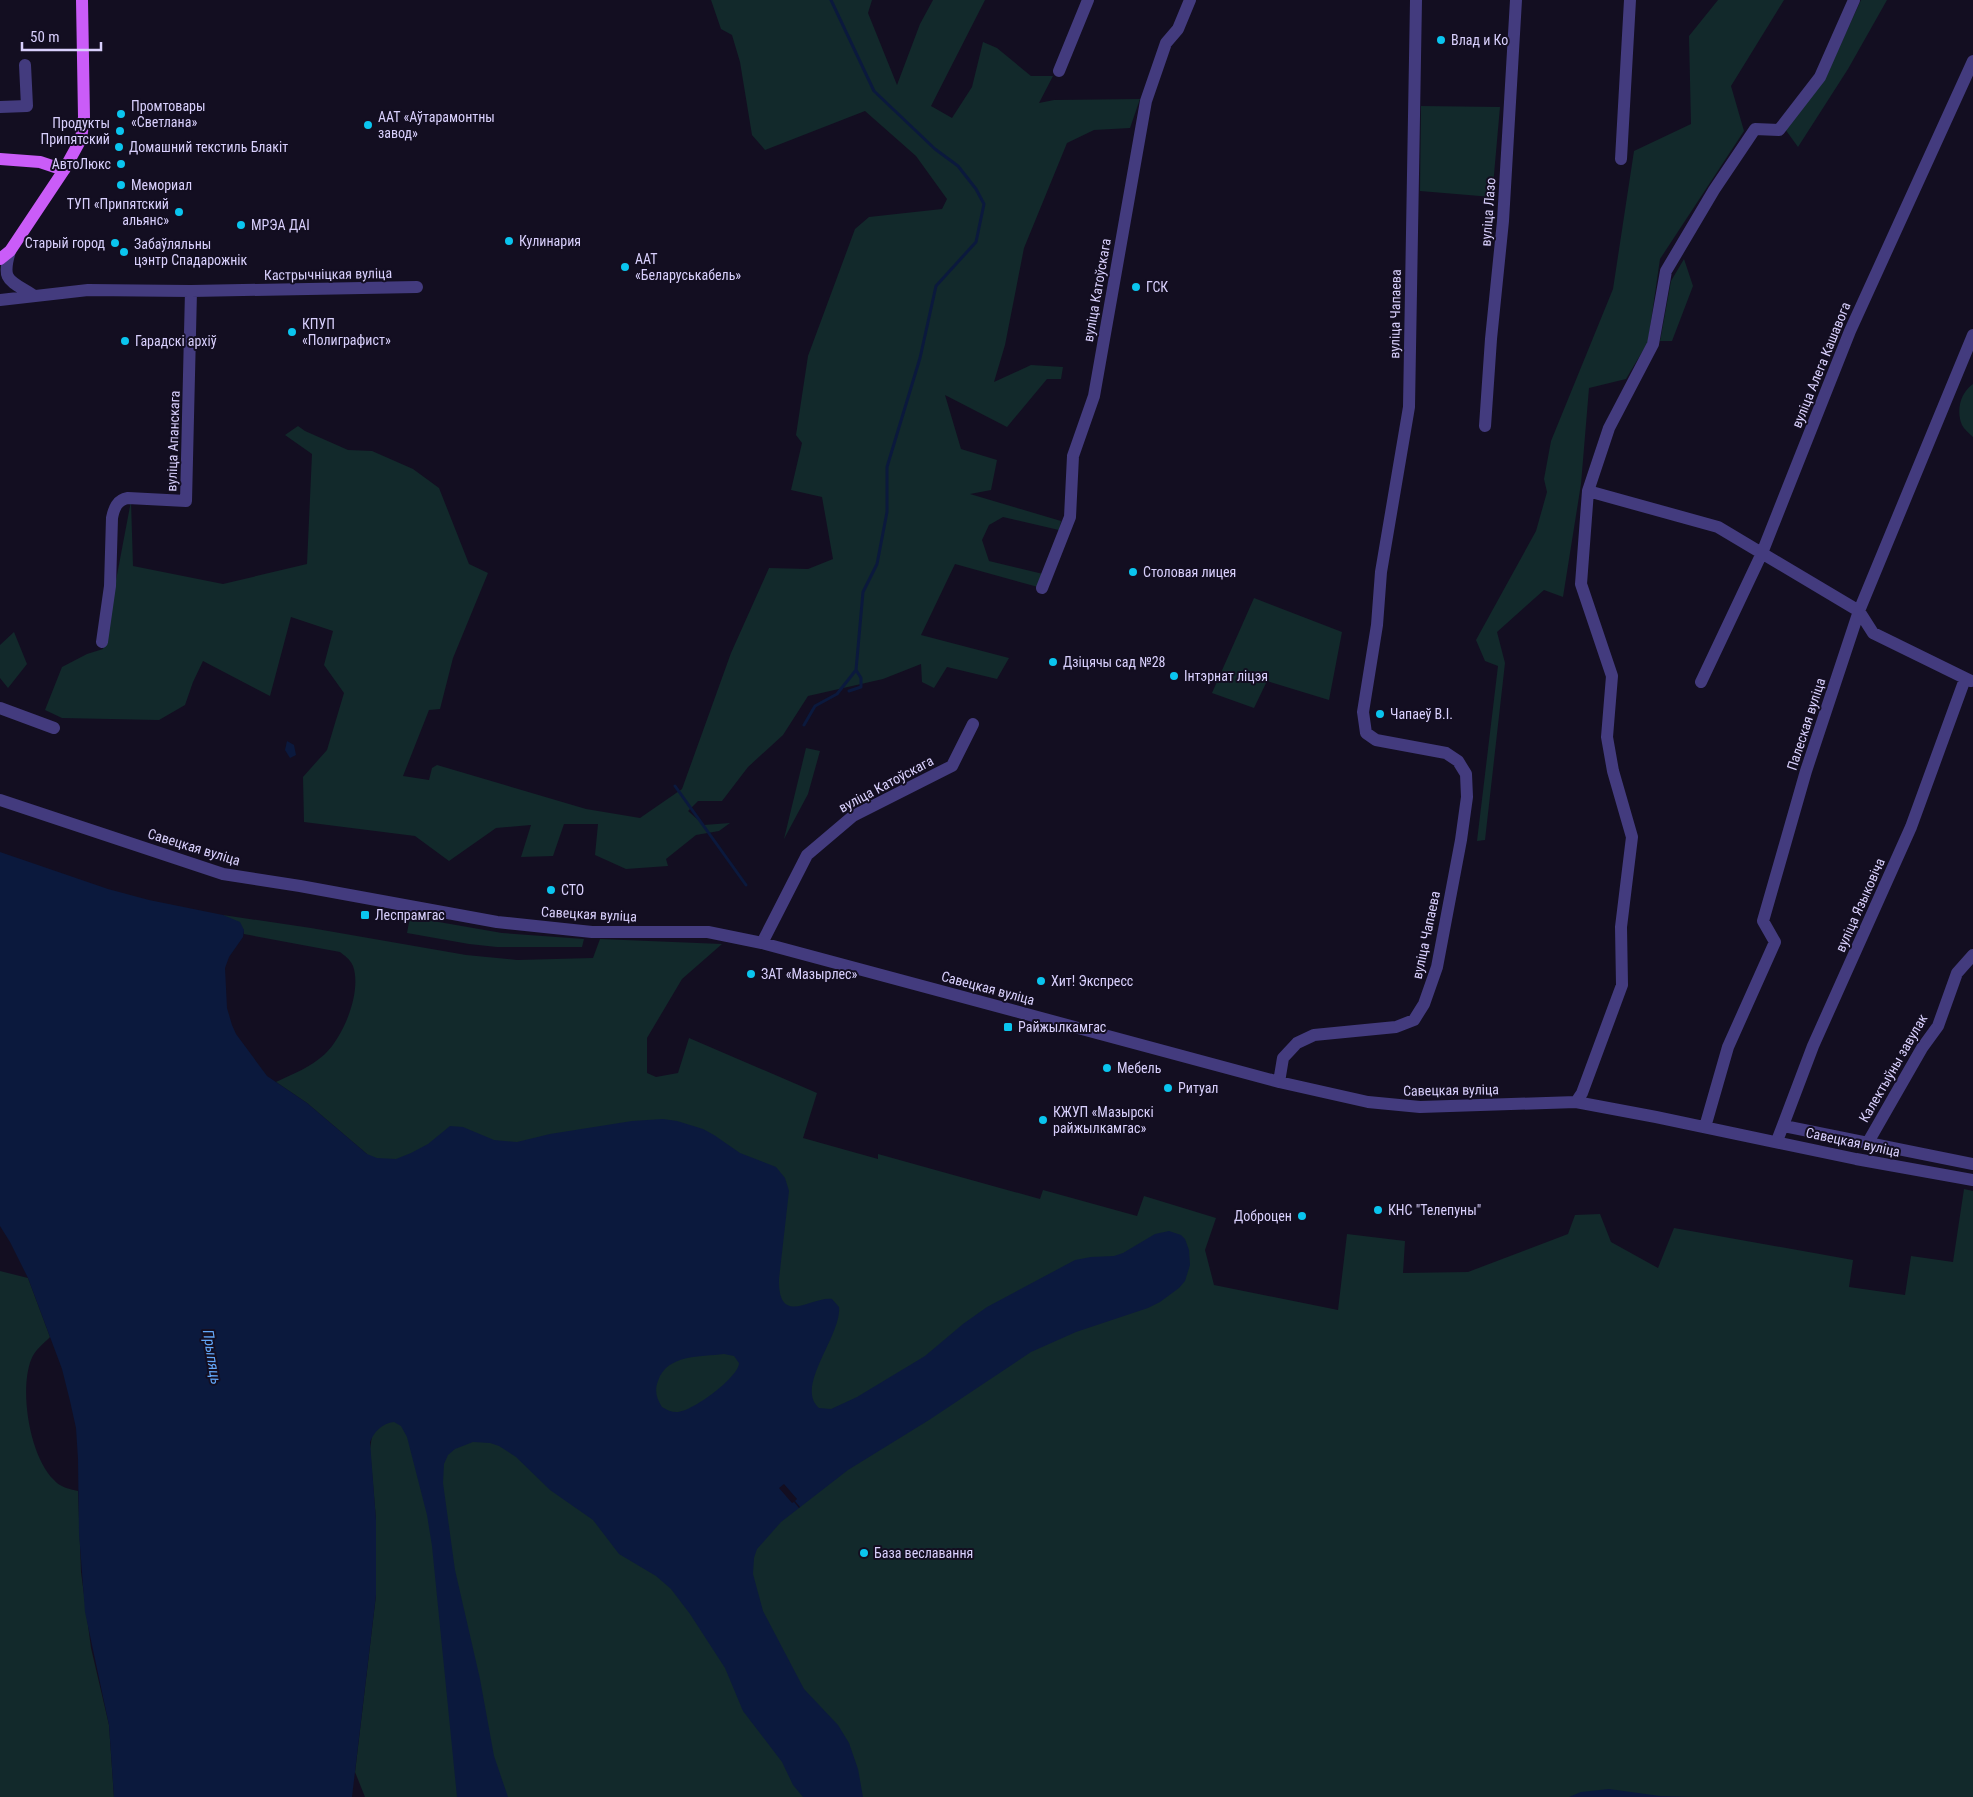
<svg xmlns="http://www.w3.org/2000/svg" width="1973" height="1797" viewBox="0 0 1973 1797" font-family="'Roboto Condensed',sans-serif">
  <rect width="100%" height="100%" fill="#130e21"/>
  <path fill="#12292b" d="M711 0H872L868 13 897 85 920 24 933 0H985L931 106 952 118 972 87 983 42 997 48 1031 76H1053L1039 103 1054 100 1140 99 1130 128 1094 130 1067 143 1024 248 1005 345 994 382 1031 365 1063 367 1061 379H1047L1007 427 945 395 961 449 997 460 991 490 970 494 1061 521 1059 530 1003 517 989 525 982 540 989 561 1043 574 1038 587 955 564 921 635 1009 658 997 679 947 667 934 688 922 682 921 664 883 679 808 696 783 735 748 767 722 801H698L688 811 704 825 730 823 719 831 696 835 666 859 668 866 626 869 595 855 598 824H564L553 856 521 857 531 825 496 828 449 861 415 836 304 822 303 777 327 750 344 693 324 665 333 631 291 617 270 696 203 661 193 682 185 705 159 720 62 718 45 710 62 667 87 654 103 649 131 501 133 566 223 584 307 564 312 454 285 435 298 426 305 431 348 450 372 451 413 469 439 488 469 564 488 573 453 658 440 709 429 710 403 776 429 780 432 768 437 765 586 809 640 818 682 789 731 653 769 568 808 569 833 559 822 497 791 490 802 443 796 435 808 356 855 229 869 217 942 209 947 199 916 156 865 111 765 150 752 135 740 62 732 35 721 29Z
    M1718 0H1784L1731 86 1744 131 1660 259 1648 342 1626 379 1589 388 1581 484 1563 597 1544 590 1497 632 1505 663 1485 840 1477 841 1498 666 1485 661 1476 640 1536 531 1547 492 1544 479 1551 441 1613 289 1634 151 1691 124 1689 36Z
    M1861 0H1887L1848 69 1798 147 1785 129 1825 78Z
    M1421 106 1500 107 1492 197 1420 191Z
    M1684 259 1693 286 1672 341H1660L1671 281Z
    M1973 384V437C1970 434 1964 429 1962 425 1956 411 1960 393 1973 384Z
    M1254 598 1342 632 1329 700 1267 681 1254 708 1212 693Z
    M14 632 27 664 8 688 0 678V645Z
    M806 748 820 751 808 794 784 839Z
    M223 915 311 928 466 955 517 960 593 958 600 939 722 944 682 979 647 1038V1073L656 1077 678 1073 689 1038 817 1093 803 1138 878 1159V1154L1040 1199 1043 1190 1137 1216 1144 1196 1216 1218 1205 1250 1214 1285 1338 1310 1347 1234 1405 1241 1403 1273 1468 1272 1568 1234 1575 1215 1600 1214 1611 1242 1658 1268 1674 1228 1853 1260 1849 1287 1905 1295 1911 1256 1953 1262 1964 1189 1973 1191V1797H365L355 1772 376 1595V1520L370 1449 372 1436 367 1154 307 1103 276 1082C293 1074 311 1067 325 1054 344 1036 362 991 353 966 350 959 345 956 340 952L244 934V930Z
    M410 917 502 933 584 939 582 947H497L469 944 407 933Z
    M0 1271 28 1278 50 1337C43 1344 34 1351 31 1360 19 1391 30 1457 54 1480 60 1487 69 1489 78 1491L81 1572 91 1648 109 1725 114 1797H0Z"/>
  <path fill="#0b193d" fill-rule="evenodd" d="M287 741 294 745 296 755 290 758 285 750Z
    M0 852 108 889 149 900 223 915 240 922 244 930 243 937 229 957 225 968 227 1008 232 1025 236 1034 267 1076 307 1103 367 1154 377 1158 396 1159 411 1153 428 1144 450 1126 463 1127 494 1140 517 1142 550 1134 632 1121 663 1119 677 1121 703 1129 714 1135 740 1153 776 1167 785 1178 789 1191 779 1279C778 1328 812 1296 832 1299L839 1307C842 1335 794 1387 819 1408L831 1409 857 1397 925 1356 963 1324 987 1307 1075 1260 1091 1257 1114 1256 1123 1253 1155 1234 1169 1231 1181 1235 1185 1239 1189 1250 1190 1265 1185 1281 1179 1288 1160 1302 1148 1308 1076 1332 1031 1352 929 1420 848 1470 781 1522 757 1549 754 1558 753 1574 763 1611 804 1689 838 1725 849 1743 858 1769 863 1797H803L793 1785 782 1762 743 1711 725 1668 690 1614 671 1589 656 1576 619 1554 593 1520 550 1490 516 1457 499 1446 490 1443 473 1442 455 1449 448 1455 444 1464 443 1483 455 1570 480 1679 494 1756 508 1797H457L432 1546 427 1515 407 1437 401 1426 394 1422C382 1423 374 1432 370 1442L376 1520V1595L352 1797H114L109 1725 85 1612 79 1533 78 1459 76 1428 70 1401 62 1369 28 1278 10 1242 0 1226ZM724 1354 734 1356 739 1363C739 1377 692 1412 677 1412 671 1412 667 1410 662 1407 657 1399 654 1391 658 1381 667 1354 700 1357 724 1354Z
    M1609 1789 1660 1796 1692 1797H1569L1581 1792Z"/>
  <path fill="#130e21" d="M784 1484 797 1499 795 1501 800 1507 799 1508 794 1502 792 1503 779 1488Z"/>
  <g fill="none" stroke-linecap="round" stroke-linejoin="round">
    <path stroke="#0b193d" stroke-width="3" d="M849 691 861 687V678L856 670
      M804 725 815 706 837 694 856 670 863 592 877 564 887 512V467L920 358 936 286 976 242 984 204 976 189 958 166 935 149 874 91 831 0
      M675 786 746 885"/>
    <path stroke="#433b7e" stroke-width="12" d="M1059 71 1088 0
      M0 107 27 106 25 65
      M1621 159 1630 0
      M10 251C1 281 9 280 33 295
      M0 300 88 290 191 291 417 287
      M1485 426 1491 339 1503 221 1516 0
      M1588 491 1718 527 1859 611 1873 633 1971 681
      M1042 588 1070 517 1073 456 1094 396 1146 101 1166 43 1178 29 1190 0
      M102 642 110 586 112 518C114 508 117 500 128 498L186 501 191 291
      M1701 682 1762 553 1850 331 1973 61
      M0 708 54 728
      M0 800 223 874 300 886 497 922 592 932H708L762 943 1279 1082 1368 1102 1420 1107 1576 1102 1656 1117 1856 1159 1973 1180
      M762 943 807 855 853 816 952 766 973 724
      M1279 1082 1283 1058 1297 1043 1314 1035 1396 1027 1414 1020 1424 1004 1437 967 1461 840 1467 797 1466 774 1458 761 1446 753 1376 740 1366 733 1363 712 1377 625 1381 572 1409 407 1416 0
      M1576 1102 1582 1093 1622 985 1621 927 1632 837 1613 771 1607 737 1612 676 1581 584 1588 491 1609 428 1653 344 1666 271 1714 190 1755 129 1779 130 1820 77 1854 0
      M1784 1126 1973 1164
      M1705 1127 1728 1047 1775 942 1763 921 1806 771 1859 611 1973 335
      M1777 1141 1813 1046 1911 827 1965 679
      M1867 1144 1922 1048 1938 1026 1957 973 1973 955"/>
    <path stroke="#ca5cf8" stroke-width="12" d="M0 159 40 162 64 170
      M0 259 10 251 64 170 81 139 84 117 82 0"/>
  </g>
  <g fill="#0ac5ef" stroke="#130e21" stroke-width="2">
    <circle cx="1441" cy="40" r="5"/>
    <circle cx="121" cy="114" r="5"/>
    <circle cx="368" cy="125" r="5"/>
    <circle cx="120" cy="131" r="5"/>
    <circle cx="119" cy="147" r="5"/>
    <circle cx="121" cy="164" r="5"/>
    <circle cx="121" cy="185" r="5"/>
    <circle cx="179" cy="212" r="5"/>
    <circle cx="241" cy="225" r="5"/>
    <circle cx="509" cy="241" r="5"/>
    <circle cx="115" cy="243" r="5"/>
    <circle cx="124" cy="252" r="5"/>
    <circle cx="625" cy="267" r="5"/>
    <circle cx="1136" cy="287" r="5"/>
    <circle cx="292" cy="332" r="5"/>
    <circle cx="125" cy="341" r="5"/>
    <circle cx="1133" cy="572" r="5"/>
    <circle cx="1053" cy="662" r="5"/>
    <circle cx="1174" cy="676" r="5"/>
    <circle cx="1380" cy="714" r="5"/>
    <circle cx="551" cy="890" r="5"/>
    <rect x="360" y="910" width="10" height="10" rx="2.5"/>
    <circle cx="751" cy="974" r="5"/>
    <circle cx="1041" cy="981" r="5"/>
    <rect x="1003" y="1022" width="10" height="10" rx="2.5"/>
    <circle cx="1107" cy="1068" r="5"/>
    <circle cx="1168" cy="1088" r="5"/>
    <circle cx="1043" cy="1120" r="5"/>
    <circle cx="1378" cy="1210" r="5"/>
    <circle cx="1302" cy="1216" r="5"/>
    <circle cx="864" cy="1553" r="5"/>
  </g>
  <g text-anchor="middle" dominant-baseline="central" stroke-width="4" stroke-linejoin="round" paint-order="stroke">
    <g font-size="14" fill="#d9d0fd" stroke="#130e21" text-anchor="start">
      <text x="1451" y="40">Влад и Ко</text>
      <text x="131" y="106">Промтовары<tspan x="131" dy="16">«Светлана»</tspan></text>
      <text x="378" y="117">ААТ «Аўтарамонтны<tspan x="378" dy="16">завод»</tspan></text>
      <text x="110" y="123" text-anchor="end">Продукты<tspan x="110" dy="16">Припятский</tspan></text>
      <text x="129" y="147">Домашний текстиль Блакіт</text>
      <text x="111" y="164" text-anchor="end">АвтоЛюкс</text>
      <text x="131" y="185">Мемориал</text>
      <text x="169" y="204" text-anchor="end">ТУП «Припятский<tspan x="169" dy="16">альянс»</tspan></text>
      <text x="251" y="225">МРЭА ДАІ</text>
      <text x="519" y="241">Кулинария</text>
      <text x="105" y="243" text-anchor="end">Старый город</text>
      <text x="134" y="244">Забаўляльны<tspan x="134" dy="16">цэнтр Спадарожнік</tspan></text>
      <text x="635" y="259">ААТ<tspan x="635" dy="16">«Беларуськабель»</tspan></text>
      <text x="1146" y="287">ГСК</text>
      <text x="302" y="324">КПУП<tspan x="302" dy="16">«Полиграфист»</tspan></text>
      <text x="135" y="341">Гарадскі архіў</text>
      <text x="1143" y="572">Столовая лицея</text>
      <text x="1063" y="662">Дзіцячы сад №28</text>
      <text x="1184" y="676">Інтэрнат ліцэя</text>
      <text x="1390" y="714">Чапаеў В.І.</text>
      <text x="561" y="890">СТО</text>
      <text x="375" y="915">Леспрамгас</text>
      <text x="761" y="974">ЗАТ «Мазырлес»</text>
      <text x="1051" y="981">Хит! Экспресс</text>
      <text x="1018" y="1027">Райжылкамгас</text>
      <text x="1117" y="1068">Мебель</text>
      <text x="1178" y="1088">Ритуал</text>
      <text x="1053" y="1112">КЖУП «Мазырскі<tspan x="1053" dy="16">райжылкамгас»</tspan></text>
      <text x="1388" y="1210">КНС "Телепуны"</text>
      <text x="1292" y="1216" text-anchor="end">Доброцен</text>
      <text x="874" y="1553">База веславання</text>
    </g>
    <g font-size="14" fill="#d9d0fd" stroke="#130e21">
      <text transform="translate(1488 212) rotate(-86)">вуліца Лазо</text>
      <text transform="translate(328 274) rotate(-1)">Кастрычніцкая вуліца</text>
      <text transform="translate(1097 290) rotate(-80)">вуліца Катоўскага</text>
      <text transform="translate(1395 314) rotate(-89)">вуліца Чапаева</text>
      <text transform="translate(1821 365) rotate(-68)">вуліца Алега Кашавога</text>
      <text transform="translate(173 441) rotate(-88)">вуліца Апанскага</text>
      <text transform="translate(1806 724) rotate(-72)">Палеская вуліца</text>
      <text transform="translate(886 784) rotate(-28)">вуліца Катоўскага</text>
      <text transform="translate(194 847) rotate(17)">Савецкая вуліца</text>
      <text transform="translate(1860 905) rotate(-66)">вуліца Языковіча</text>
      <text transform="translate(589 914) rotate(3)">Савецкая вуліца</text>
      <text transform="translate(1426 935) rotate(-78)">вуліца Чапаева</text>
      <text transform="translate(988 988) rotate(15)">Савецкая вуліца</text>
      <text transform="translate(1893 1068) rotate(-60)">Калектыўны завулак</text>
      <text transform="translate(1451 1090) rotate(-1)">Савецкая вуліца</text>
      <text transform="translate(1853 1142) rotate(12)">Савецкая вуліца</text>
    </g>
    <g font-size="15" font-style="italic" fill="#63a7f8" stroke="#130e21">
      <text transform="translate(212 1357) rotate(81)">Прыпяць</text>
    </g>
  </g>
  <path d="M22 42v8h79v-8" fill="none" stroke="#d9d0fd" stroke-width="2.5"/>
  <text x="30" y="42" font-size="15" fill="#d9d0fd" stroke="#130e21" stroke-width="4" paint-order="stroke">50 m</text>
</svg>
